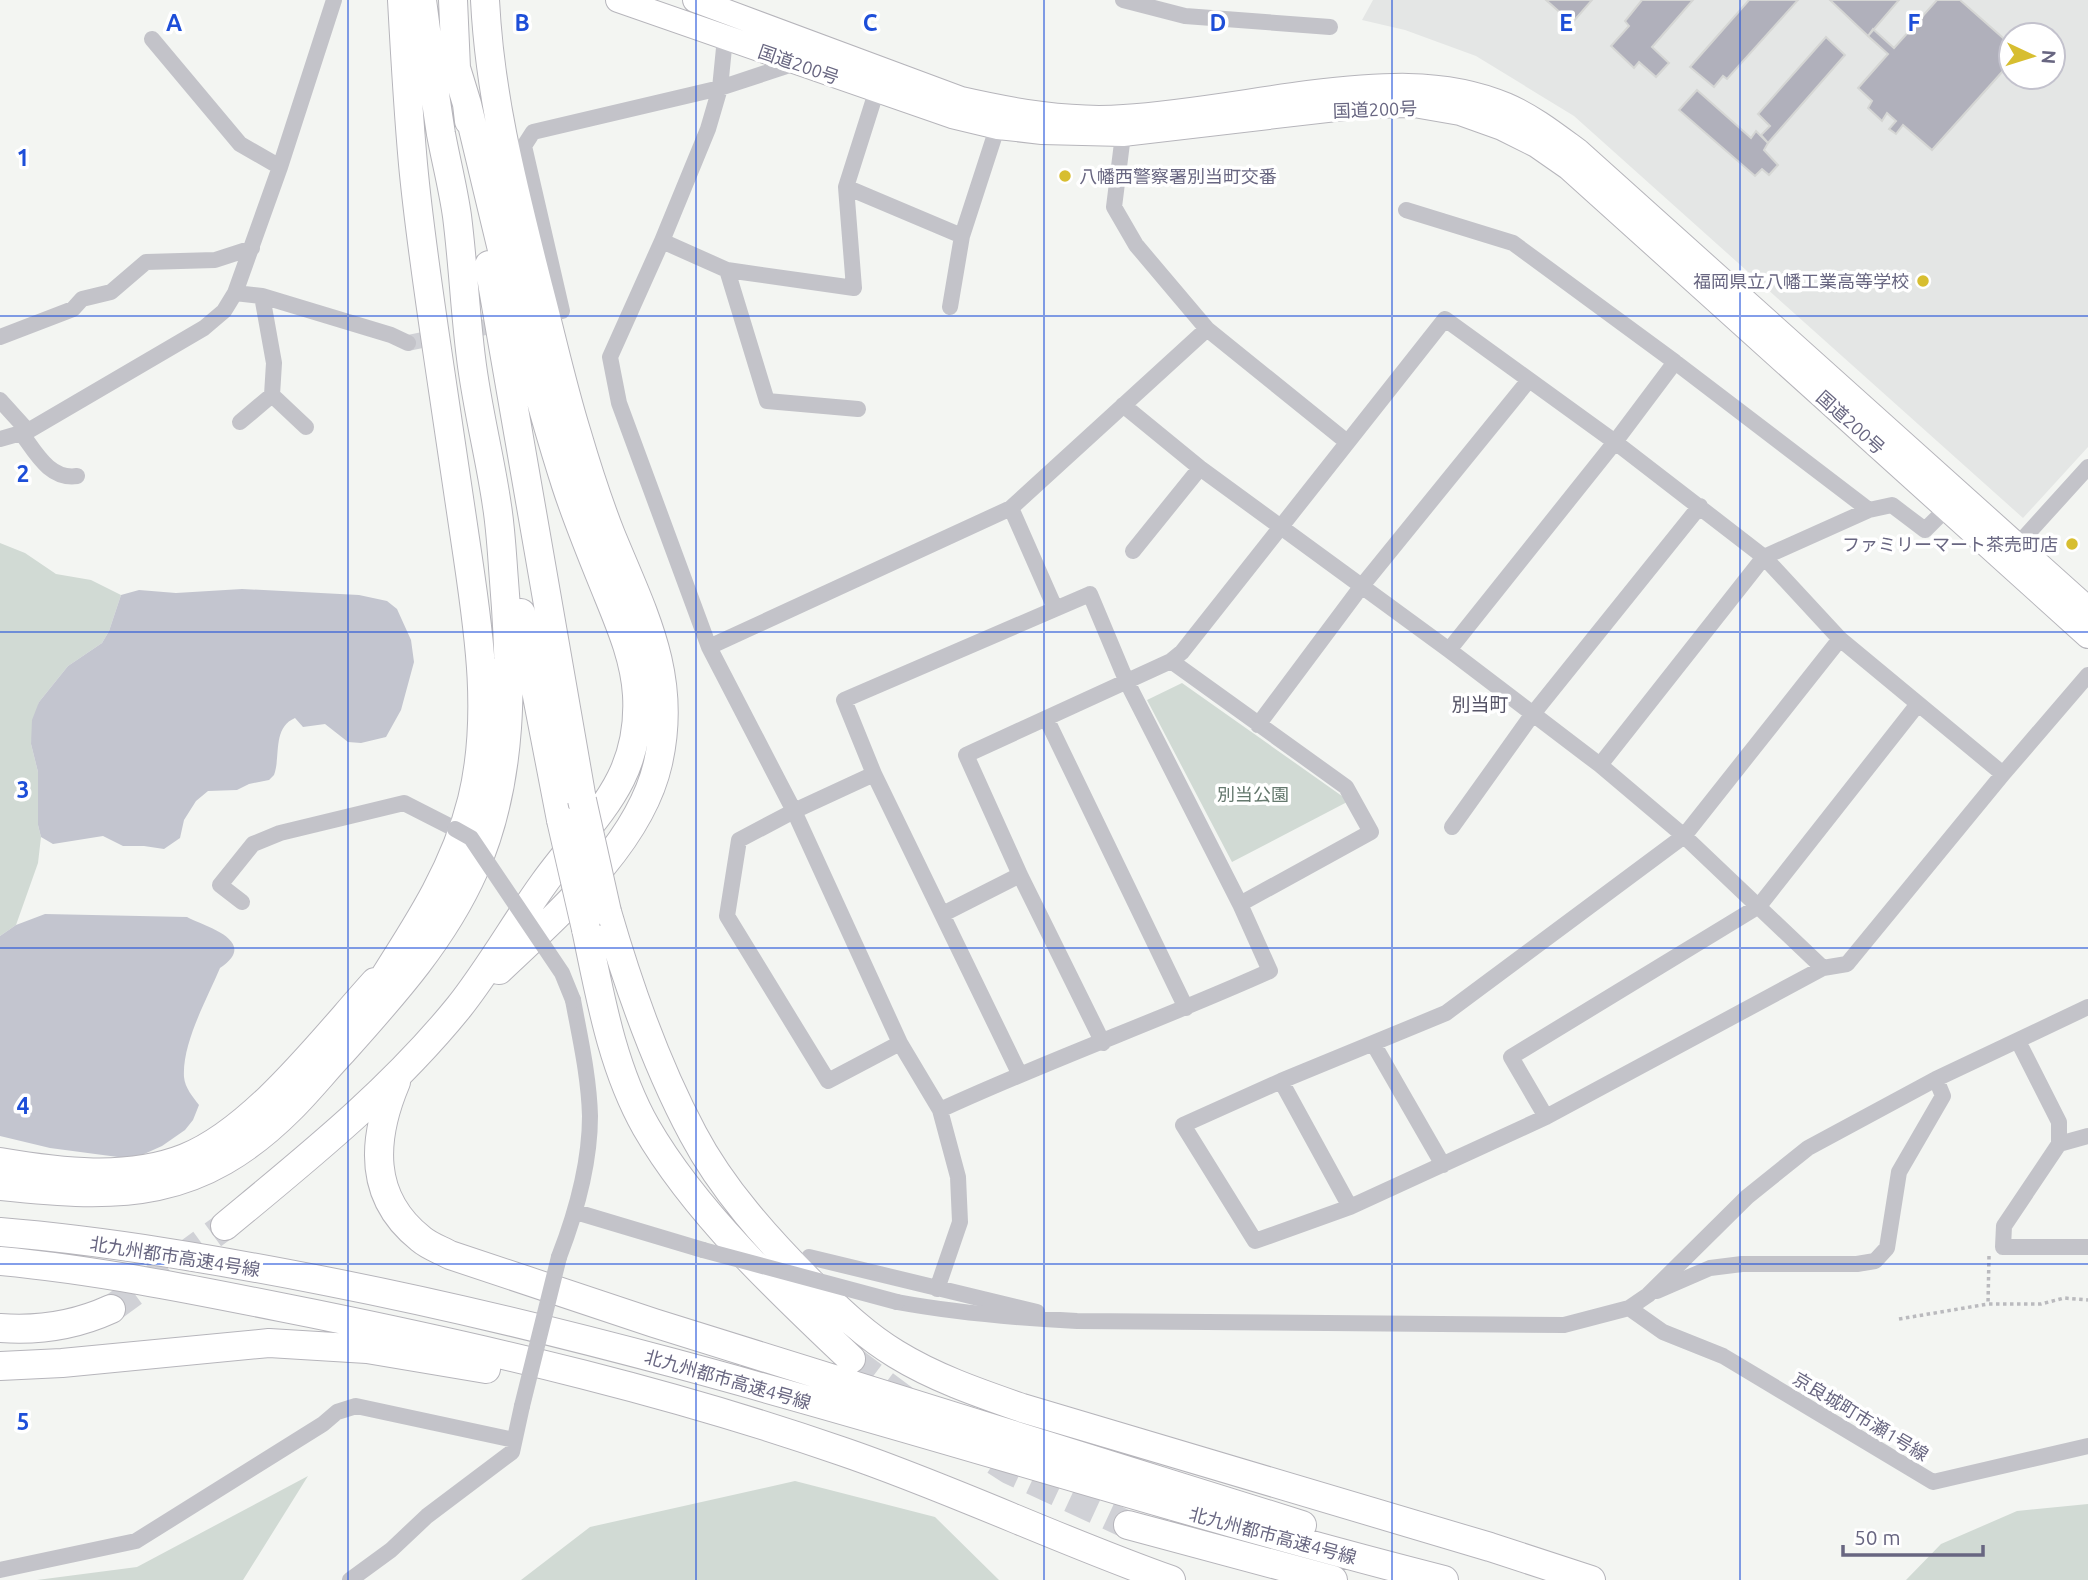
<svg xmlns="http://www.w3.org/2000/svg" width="2088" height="1580" viewBox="0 0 2088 1580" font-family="Ubuntu,'Noto Sans JP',sans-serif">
  <rect width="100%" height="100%" fill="#f3f5f2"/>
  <path fill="#e4e6e5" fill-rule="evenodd" d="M1373 0H2088V447L2023 518 1574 116 1476 56 1405 30 1362 20ZM2011 35H2053V77H2011Z"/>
  <path fill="#d1dad4" d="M0 543 25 553 56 574 91 580 121 595 109 631 102 643 68 666 39 702 31 744 38 772V825L41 837 38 863 16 925 0 936Z
    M1182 683 1349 801 1232 862 1147 700Z
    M308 1476 243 1580H37L137 1567Z
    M795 1481 935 1517 999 1580H521L590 1527Z
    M2088 1504V1580H1906L1941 1544 2017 1511Z"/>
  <path fill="#c3c5cf" d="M242 589 359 595 387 601 397 609 411 640 414 662 401 710 386 737 361 743 348 742 325 724 303 727 295 718C272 728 281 756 274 775L269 780 249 784 237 790 208 791 196 801 184 820 180 838 164 849 144 846H123L103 836 53 844 41 837 38 825V772L31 744 32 720 39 702 68 666 102 643 109 631 121 595 139 590 176 593Z
    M45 914 187 917C206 927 260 941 220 968 207 999 182 1043 184 1077 185 1088 193 1097 199 1105L193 1120 185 1130 162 1146 133 1159 50 1148 0 1136V936L16 925Z"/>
  <path fill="#b0b0bb" stroke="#d5d6d4" stroke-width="2" d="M1546 0H1592L1572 23Z
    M1642 0H1693L1652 47 1669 63 1656 77 1639 62 1634 68 1611 46 1629 26 1625 21Z
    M1749 0H1798L1727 79 1723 76 1714 87 1690 67Z
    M1830 0H1899L1868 36Z
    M1937 0H1960L2011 45V62L1932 150 1903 125 1896 134 1889 129 1896 121 1887 113 1882 121 1868 108 1872 101 1858 88 1888 54 1868 36 1873 29 1894 48Z
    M1826 37 1845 55 1768 143 1761 135 1770 126 1758 114Z
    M1697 90 1751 138 1756 131 1768 143 1764 150 1778 165 1769 175 1762 169 1755 176 1679 110Z"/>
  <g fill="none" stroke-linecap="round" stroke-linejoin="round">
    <path stroke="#d0d1d6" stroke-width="16" stroke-dasharray="16 8" stroke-linecap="butt" d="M408 343 505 323"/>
    <path stroke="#d0d1d6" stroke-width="28" stroke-dasharray="28 14" stroke-linecap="butt" d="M111 1309 225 1226
      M851 1359 904 1399
      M995 1461 1009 1470 1128 1525"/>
    <g stroke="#b6b5bb" stroke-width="26">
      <path id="trunk" d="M618 0 952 116 998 127 1042 132 1123 134 1362 106 1414 105 1460 113 1502 128 1536 145 1569 168 2088 636
        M695 0 961 99C1014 111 1069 121 1124 117 1185 113 1247 101 1308 93 1375 85 1442 78 1506 105 1532 116 1555 134 1578 151L2088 609"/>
    </g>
    <g stroke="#b6b5bb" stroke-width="30">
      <path id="motorway" d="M453 0 456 68 467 104 469 121
        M485 0C490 100 514 190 538 286 551 335 562 386 577 434 587 468 598 502 611 535 643 613 678 676 658 763 640 844 557 915 499 970
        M489 265 582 800
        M521 613 561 820
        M607 912C629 988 655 1063 693 1134 722 1189 767 1239 811 1283 837 1308 864 1335 896 1354 935 1378 979 1393 1022 1408L1490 1547 1591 1580
        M586 929C600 996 612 1067 646 1127 695 1212 780 1292 851 1359
        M369 1001C410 936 453 876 472 800 492 718 479 633 467 552 459 498 451 444 443 390 432 315 420 239 413 164 408 109 405 55 402 0
        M396 1082C372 1139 368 1197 421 1239 429 1246 441 1250 450 1255L654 1323 1302 1525
        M0 1162C59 1172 127 1181 185 1158 255 1130 325 1037 375 982
        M0 1186C122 1199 199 1200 291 1108 309 1090 325 1070 342 1052 392 996 443 940 474 870 514 780 512 677 504 581 502 556 501 531 497 506 490 457 477 408 471 358 465 311 463 263 457 216 453 188 446 161 441 134 434 90 428 45 422 0
        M225 1226C307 1158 391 1091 459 1007 490 968 515 923 544 883 590 819 642 783 637 695 635 660 621 627 608 595 593 558 578 522 566 485 526 360 498 231 467 104
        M0 1232C109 1241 218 1260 325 1281 704 1355 1070 1485 1444 1580
        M0 1261C107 1271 214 1294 320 1315 496 1351 671 1392 841 1451 953 1489 1060 1541 1171 1580
        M0 1328C39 1331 76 1325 111 1309
        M0 1366 62 1363 269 1343 367 1349 486 1369
        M1128 1525 1333 1580"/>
    </g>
    <path stroke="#bababe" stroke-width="3.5" stroke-dasharray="3.5 3.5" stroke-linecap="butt" d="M1989 1256 1988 1304H2041L2064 1298 2088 1300
      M1899 1319 1988 1304"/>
    <path stroke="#c3c3c9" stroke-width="16" d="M1123 0 1185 16 1330 27
      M725 38 720 88 708 129 662 241 610 357 619 403 709 647 794 811 900 1043 940 1110 958 1177 960 1222 937 1289
      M152 39 240 144 280 167
      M1124 127 1114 207 1136 245 1207 329 1347 442
      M846 187 879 83
      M1406 210 1513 243 1675 362 1615 442 1449 650
      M962 236 1000 119
      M662 241 727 270 767 401 858 409
      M727 270 854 288 846 187 962 236 950 307
      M235 293 262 296 391 335 408 343
      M562 311 524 146 533 132 720 88 796 63 797 60
      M0 337 73 309 82 299 111 292 146 262 215 260 252 248
      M1675 362 1869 510
      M272 395 306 427
      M0 400 28 431
      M1123 405 1200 468 1449 650 1600 765 1684 836 1823 968
      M240 422 272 395 274 363 262 296
      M22 434C36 453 50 480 77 476
      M0 439 28 431 204 328 224 311 235 293 280 167 334 0
      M1011 508 1055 608
      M1133 551 1200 468
      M2012 551 2088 467
      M1840 639 1684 836 1446 1013 1281 1081 1183 1125 1255 1241 1350 1207 1546 1117 1823 968 1847 964 2003 774 2088 675
      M709 647 1011 508 1207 329
      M1171 661 1182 652 1445 319 1615 442 1764 557 1840 639 2003 774
      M1047 720 1186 1008
      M1258 725 1361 587 1529 380
      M1600 765 1764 557 1869 510 1892 505 1925 530 1947 508
      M874 774 794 811 739 840 727 916 828 1081 900 1043
      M1452 827 1532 715 1700 506
      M242 902 220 885 253 844 280 833 404 803 455 829
      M943 914 1020 875
      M2018 1041 2059 1122V1144L2004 1226 2003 1247H2088
      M1103 1043 1020 875 966 755 1171 661 1346 787 1371 832 1240 904
      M1374 1045 1443 1165
      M1281 1081 1350 1207
      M940 1110C1048 1060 1161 1020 1270 971L1240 904 1126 680 1090 594 844 700 874 774 1019 1073
      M1546 1117 1511 1057 1759 906 1918 704
      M2059 1144 2088 1136
      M576 1212 703 1250
      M559 1257C576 1213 590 1164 590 1116 589 1077 580 1038 573 1000
      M809 1257 1037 1312
      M1657 1291 1710 1268 1742 1264H1857L1875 1261 1887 1248 1899 1172 1943 1096 1936 1079
      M897 1302C957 1313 1016 1318 1077 1321L1564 1325 1629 1308 1648 1295 1747 1197 1808 1148 1936 1079 2088 1007
      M1629 1308 1663 1332 1723 1356 1933 1482 2088 1446
      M0 1570 136 1541 323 1424 337 1412 356 1406 514 1440
      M350 1580 391 1550 427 1516 512 1452 522 1406"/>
    <use href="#trunk" stroke="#fff" stroke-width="24"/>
    <use href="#motorway" stroke="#fff" stroke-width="28"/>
    <g stroke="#b6b5bb" stroke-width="30" stroke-linecap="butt">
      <path id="motorway-bridge" d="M582 800 607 912
        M561 820 586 929"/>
    </g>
    <path stroke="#c3c3c9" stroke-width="16" d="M455 829 471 838 562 973 573 1000
      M703 1250 897 1302
      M522 1406 559 1257"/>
    <use href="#motorway-bridge" stroke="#fff" stroke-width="28"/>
  </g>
  <path fill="none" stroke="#1d4ed8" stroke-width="2" stroke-opacity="0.55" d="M348 0V1580M696 0V1580M1044 0V1580M1392 0V1580M1740 0V1580M0 316H2088M0 632H2088M0 948H2088M0 1264H2088"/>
  <g fill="#d7be30" stroke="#fff" stroke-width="2.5">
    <circle cx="1065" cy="176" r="7"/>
    <circle cx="1923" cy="281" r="7"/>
    <circle cx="2072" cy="544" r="7"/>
  </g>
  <g text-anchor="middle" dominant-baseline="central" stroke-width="7" stroke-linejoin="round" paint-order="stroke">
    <g font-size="18" fill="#686681" stroke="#fff">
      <text transform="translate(799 64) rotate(19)">国道200号</text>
      <text transform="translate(1375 109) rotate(-2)">国道200号</text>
      <text transform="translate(1851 422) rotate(42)">国道200号</text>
      <text transform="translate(175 1256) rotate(9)">北九州都市高速4号線</text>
      <text transform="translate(728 1379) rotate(16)">北九州都市高速4号線</text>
      <text transform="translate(1861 1416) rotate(31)">京良城町市瀬1号線</text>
      <text transform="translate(1273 1535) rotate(15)">北九州都市高速4号線</text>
    </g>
    <g font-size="18" fill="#686681" stroke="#fff" text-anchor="end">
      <text x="1079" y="176" text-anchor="start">八幡西警察署別当町交番</text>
      <text x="1909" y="281">福岡県立八幡工業高等学校</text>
      <text x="2058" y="544">ファミリーマート茶売町店</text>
    </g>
    <g font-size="18" fill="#64786d" stroke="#fff">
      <text x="1253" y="794">別当公園</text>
    </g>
    <g font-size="19" fill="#555366" stroke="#fff">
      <text x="1480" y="704">別当町</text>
    </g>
  </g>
  <g font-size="23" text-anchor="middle" font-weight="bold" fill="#1d4ed8" stroke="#fff" stroke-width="7" stroke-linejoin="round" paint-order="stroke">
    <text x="174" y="31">A</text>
    <text x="522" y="31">B</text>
    <text x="870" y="31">C</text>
    <text x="1218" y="31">D</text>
    <text x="1566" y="31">E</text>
    <text x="1914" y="31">F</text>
    <text x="23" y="166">1</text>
    <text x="23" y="482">2</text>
    <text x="23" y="798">3</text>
    <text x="23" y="1114">4</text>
    <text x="23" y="1430">5</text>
  </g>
  <g transform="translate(2032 56) rotate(94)"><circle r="33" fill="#ffffff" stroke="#c3c2cd" stroke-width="2"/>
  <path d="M0-5L12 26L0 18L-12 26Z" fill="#d7be30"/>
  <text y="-10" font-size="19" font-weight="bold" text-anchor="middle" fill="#686681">N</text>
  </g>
  <path d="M1843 1545v10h140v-10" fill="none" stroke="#686681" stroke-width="3.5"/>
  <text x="1854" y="1545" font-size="21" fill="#686681" stroke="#ffffff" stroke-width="5" paint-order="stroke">50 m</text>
</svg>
